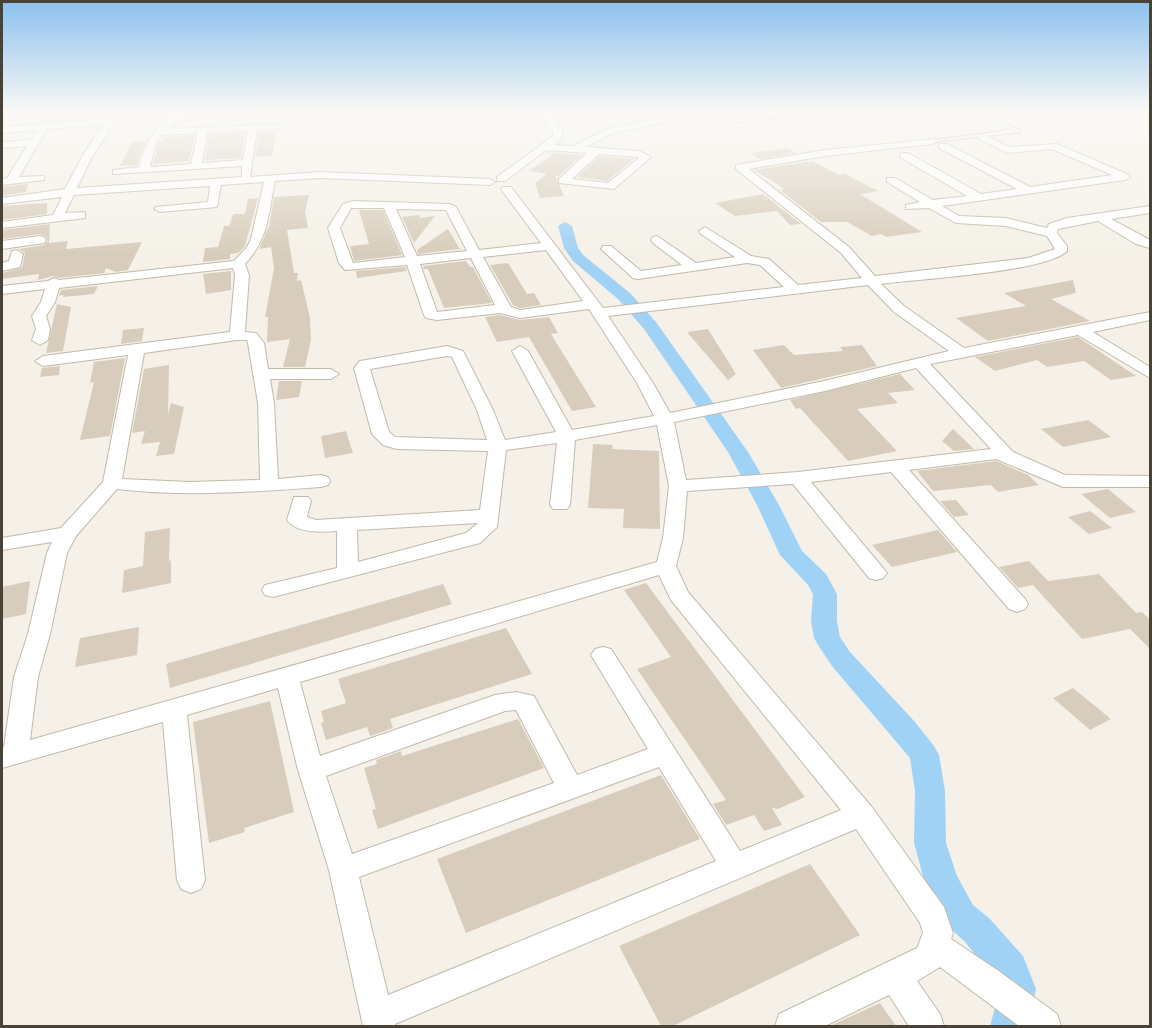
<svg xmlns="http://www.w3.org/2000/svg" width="1152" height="1028" viewBox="0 0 1152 1028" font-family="'Work Sans',sans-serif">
  <rect width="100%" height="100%" fill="#f5f1e8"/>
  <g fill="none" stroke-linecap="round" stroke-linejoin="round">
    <path fill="#a0d2f6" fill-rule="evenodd" d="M565 222 572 226 578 248 583 255 630 293 656 322 748 452 779 505 802 551 826 574 837 594V621L840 637 850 652 915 722 934 746 939 755 945 791 946 843 957 876 973 905 990 919 1023 956 1036 989 1028 1026H990L1000 989 996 981 966 943 949 927 938 911 923 876 914 843 915 791 910 758 832 666 818 645 814 638 811 621 813 594 808 585 780 555 757 505 728 452 644 329 618 299 573 261 564 248 558 226Z"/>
  </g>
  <path fill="#d8cdbc" d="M277 131 272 156 255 157 259 132Z
    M245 132 241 158 205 160 209 134Z
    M195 135 189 161 153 164 158 144 165 137Z
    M146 141 137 165 120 166 132 142Z
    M788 148 796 153 760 159 750 153Z
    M555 153 582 155 559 176 555 175 564 196 540 198 535 183 547 174 529 171Z
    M600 156 634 159 607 181 577 177Z
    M812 161 839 175 845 174 878 191 860 194 922 232 886 237 881 234 872 236 847 222H821L780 190 785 189 754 170Z
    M28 184 26 192 2 196V187Z
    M763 194 801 224 790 225 777 211 735 216 715 203Z
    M309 195 305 212 308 228 287 230 294 273H298L297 281 301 280 310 318 311 340 305 367H283L290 339 267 342 268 317H265L274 268 271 247 259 249 269 226 274 197Z
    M258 198 245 246 238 253 230 254V259L203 262 205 248 218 247 224 226H229L233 214H245L248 199Z
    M47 203V214L2 220V206Z
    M359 210H383L402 255 354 261 350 246 369 244Z
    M419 215 420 218 435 216 414 243 402 217Z
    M50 224 49 243 68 241 66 249 142 242 128 270 116 272 106 268 104 273 59 278 53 276 38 280 39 274 2 279V273L22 268 25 253 19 249 44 245 48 241 46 236 40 234 2 239V230Z
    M448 229 460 249 418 254 417 250Z
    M466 261 470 267H473L492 303 444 308 428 269H424L423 266Z
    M508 263 527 294 534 293 541 305 520 308 513 305 490 265Z
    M405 267 407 271 357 278 356 271Z
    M231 271V290L206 294 203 274Z
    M1073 280 1076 293 1051 299 1090 321 988 341 956 318 1026 306 1004 293Z
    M98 286 94 294 63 297 64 295 59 296 61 290Z
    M57 304 71 307 63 351 46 353Z
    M500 315 520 320 549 317 558 333 551 334 596 407 572 411 529 337 497 342 485 317Z
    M144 328 142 341 121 344 123 330Z
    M708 329 736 374 728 380 687 332Z
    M1078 337 1136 376 1111 380 1084 361 1047 367 1037 360 995 371 975 357Z
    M784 345 794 355 843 351 840 347 862 345 877 366 781 388 753 350Z
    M125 358 110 436 80 440 94 382 90 383 94 362Z
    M169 365 168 414 171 403 184 407 174 454 156 456 160 442 141 444 145 431 132 433 144 369Z
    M60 366 59 375 40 377 42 368Z
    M900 374 915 390 888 393 898 403 857 409 897 451 848 461 800 408 796 409 790 400Z
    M279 381H302L299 397 276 400Z
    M1088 420 1111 437 1063 447 1041 429Z
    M953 429 974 449 954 451 942 441Z
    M346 431 353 453 325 458 321 436Z
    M593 444 613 445 612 449 659 451 660 529 623 528 624 509 588 508Z
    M996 461 1028 475 1039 485 998 492 991 485 933 491 917 471Z
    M1108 489 1136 512 1110 518 1081 494Z
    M956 500 969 515 954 517 940 501Z
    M1090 511 1112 528 1089 534 1068 517Z
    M170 528 169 561 171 560V583L122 593 124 570 143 566 145 532Z
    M938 530 957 552 892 567 872 545Z
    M1029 561 1048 581 1099 574 1136 613 1142 612 1150 620V649L1130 629 1082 639 1033 585 1018 588 999 567Z
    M30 581 26 614 2 619V587Z
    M646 583 805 797 778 809 772 808 782 825 764 831 754 815 726 825 713 804 726 800 637 669 671 657 624 590Z
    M443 584 452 604 170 688 166 664Z
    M139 627 137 655 75 667 80 638Z
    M506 628 532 674 390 719 393 728 370 736 367 727 326 740 321 723 324 722 321 711 346 703 338 679Z
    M1073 688 1111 719 1090 730 1053 698Z
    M270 701 294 812 244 828 245 832 209 843 193 722Z
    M518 719 544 768 378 829 372 810 376 809 364 768 377 764 376 760 401 751 402 756Z
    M661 775 700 839 466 933 437 859Z
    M810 864 860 935 673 1026H661L619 946Z
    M880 1003 896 1026H830Z"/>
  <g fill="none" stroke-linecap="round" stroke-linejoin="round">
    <g stroke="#c2b9a9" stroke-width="3">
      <path id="service" d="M714 111C727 111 737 121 750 121 769 120 787 111 806 111L751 123 738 122Z
        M954 111H965L972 113 970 114Z
        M1007 111H1017L990 117 1019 130V132L931 142 929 141 1012 130 983 116Z"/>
    </g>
    <g stroke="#c2b9a9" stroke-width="2">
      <path id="minor" d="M126 111 174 114 178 111H186L185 114 288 111 283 114 179 120 169 129 282 124V128L279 129 257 130 250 177 320 172 490 179 495 182 490 185 320 178 275 181C268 215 269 238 245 264L249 275 245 332 256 333 264 343 268 369H331L339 374 331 379H270L274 403 278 479 321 475 328 477 330 481 328 485 321 487C253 492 185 497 117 489L76 536 67 553 50 634 38 677 30 740 657 562 663 538 669 486 657 425 575 440 570 505 567 509H553L550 505 557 443 506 450 497 527 480 543 273 597 265 595 262 590 265 585 337 568V531C322 532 297 534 287 520L294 497H308L311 501 307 517 316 520 480 510 488 451 397 449 383 445 372 434 354 368 360 361 447 346 463 351 493 410 505 440 556 432 512 351 520 346 528 351 572 430 654 416 637 383 589 309 520 318 500 313 437 320 426 318 424 315 407 265 345 270 339 263 328 228 343 204 353 201 450 204 456 207 479 250 541 243 501 189 503 187H511L603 308 784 287 760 265 747 263 638 279 633 278 601 249 603 246H611L641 271 682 265 653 243 651 240 653 237 657 236 696 263 735 257 701 234 699 231 705 227 751 256 769 259 798 285 862 278 841 253 736 169V165L825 150 935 139V143L931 144 825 156 749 169 849 247 875 276 1028 258 1055 249 1047 236 1006 226 956 223 929 208 906 209V205L920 202 887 182V178H895L933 200 967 196 900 157V153H908L981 194 1017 189 939 148V144H947L1030 187 1112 175 1052 149 1007 153 979 139V135H985L1009 147 1057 144 1129 175 1130 177 1125 180 942 206 959 216 1006 218 1047 228 1049 224 1067 218 1150 206V213L1111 219 1150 240V248L1136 244 1098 221 1058 229 1057 233 1067 246V251C1048 272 915 279 881 284L904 306 964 348 1150 312V320L1093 332 1150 367V378L1078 335 930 364 1013 452 1065 475 1150 476V487H1063L996 459 909 470 1025 599 1028 604 1025 609 1017 612 1009 609 891 472 811 482 883 568 887 573 883 578 876 580 869 578 793 484 687 491 683 538 676 566 688 592 871 806 944 907 953 933 951 939 1000 972 1057 1014 1061 1026H1019L940 967 917 981 940 1014 944 1026H909L889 995 825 1026H775L779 1014 917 948 923 933 920 923 856 829 395 1024V1026H363L329 870 298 770 278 688 187 715 205 880 201 889 191 893 181 889 177 880 163 722 2 768V748L4 747 14 677 28 634 47 553 52 542 2 550V538L61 528 103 482 128 355 43 366 35 361 43 356 230 332 235 275 233 268 59 288 55 302 46 316 50 329 48 340 40 345 32 340 36 329 32 316 41 302 45 289 2 294V286L48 281 54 278 59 280 234 261 247 247 251 239 264 182 221 185 217 207 160 212 154 209 156 207 208 202 210 186 74 195 65 213 85 212V218L2 228V222L53 215 62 197 2 204V198L65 189 82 157 102 125 47 129 19 177 44 176V180L2 185V179L7 178 27 146 2 148V142L31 140 37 130 2 133V127L107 119ZM129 117 168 119C149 135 146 144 139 167L113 170V174L242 166V177L77 188 92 157 113 124ZM248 130 243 160 202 163 207 132ZM198 133 191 164 150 167 156 143 162 135ZM351 208H384L405 257 353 263 340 228ZM396 209 446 210 467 251 417 256ZM546 250 583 301 520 310 511 307 483 257ZM471 258 495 305 437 312 420 264ZM868 285 894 312 949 351 824 381 670 413 653 383 608 316ZM237 340H247L248 343 258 403 260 480 190 482 122 479 144 353ZM447 356 452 357 477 410 487 440 395 437 389 432 370 369ZM916 368 991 449 798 472 686 480 674 422 825 391ZM478 523 466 533 358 562 357 530ZM659 575 671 600 841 810 740 851 611 649 603 647 595 649 591 655 648 749 577 775 534 696 516 692 495 695 320 756 300 682ZM516 710 554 783 352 854 326 776 505 711ZM659 767 716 861 388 995 359 877Z
        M487 111H507L481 118 476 115Z
        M538 111H548L563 132 561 139 554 145 573 146 607 129 698 111 711 113 613 133 586 147 639 151 651 157 614 189 559 183V179L587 153 546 150 505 181H497V177L553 136V132ZM599 154 637 157 639 158 608 183 572 179Z
        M615 111H635L598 120 593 117Z
        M40 236 44 237 46 240 44 243 2 249V241Z
        M17 250 23 254 20 267 2 271V263L9 261 12 251Z"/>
    </g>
    <use href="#service" fill="#fff" fill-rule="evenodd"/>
    <use href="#minor" fill="#fff" fill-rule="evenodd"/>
  </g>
  <linearGradient id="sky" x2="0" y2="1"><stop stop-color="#8bc0ee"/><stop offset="0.44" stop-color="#faf9f5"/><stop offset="1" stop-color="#faf9f5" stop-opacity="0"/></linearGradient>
  <rect width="1152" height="255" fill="url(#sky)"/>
  <rect width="1152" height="1028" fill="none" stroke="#494236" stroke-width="6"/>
</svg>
